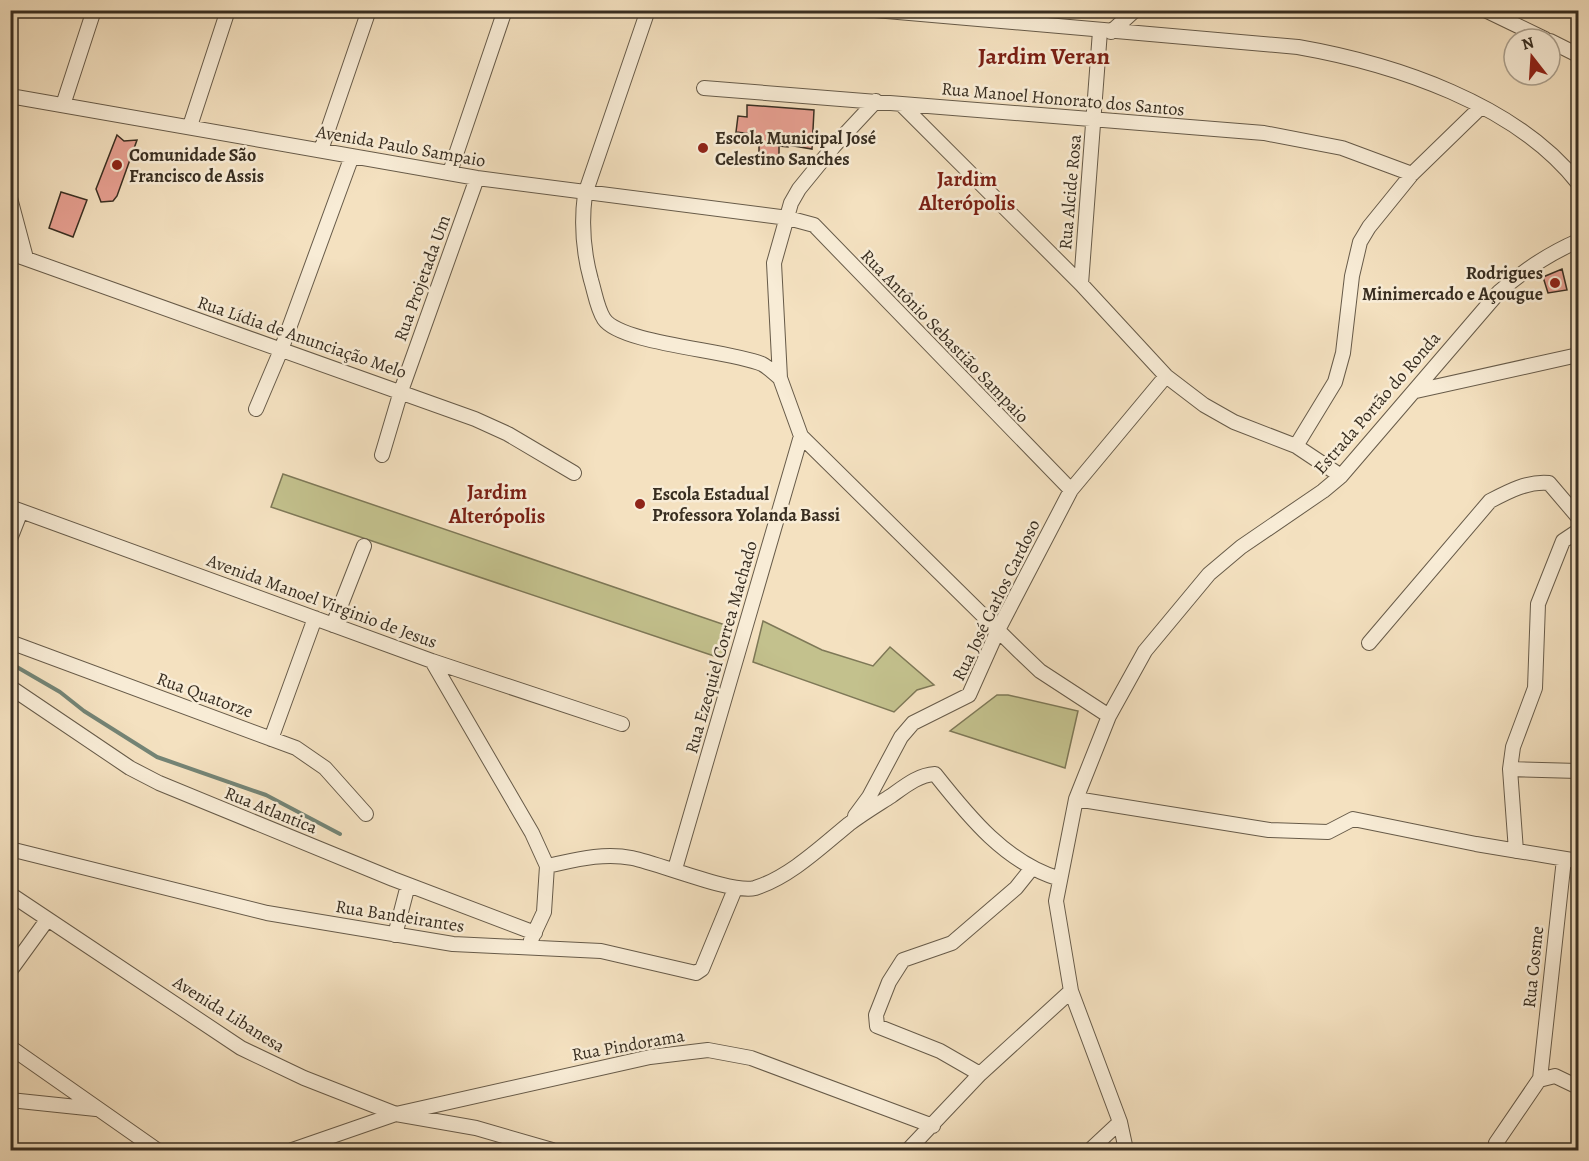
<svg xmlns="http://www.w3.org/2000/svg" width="1589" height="1161" viewBox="0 0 1589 1161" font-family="Alegreya,serif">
  <rect width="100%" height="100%" fill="#f4e1c0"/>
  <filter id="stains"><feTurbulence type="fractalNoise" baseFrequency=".00333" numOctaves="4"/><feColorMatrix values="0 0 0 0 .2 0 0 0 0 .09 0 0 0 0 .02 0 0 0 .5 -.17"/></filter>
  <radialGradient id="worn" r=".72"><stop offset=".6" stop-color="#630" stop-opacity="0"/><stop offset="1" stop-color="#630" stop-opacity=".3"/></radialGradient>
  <path fill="#c3c18d" stroke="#7e7857" stroke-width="1.5" d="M283 474 731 627 723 659 271 507Z
    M763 621 822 650 873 666 890 647 934 685 917 690 894 712 753 662Z
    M997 695H1008L1078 711 1065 768 950 731Z"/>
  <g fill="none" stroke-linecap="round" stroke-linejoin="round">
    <path stroke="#748475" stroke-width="4" d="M10 663 60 692 84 711 157 757 266 795 340 834"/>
  </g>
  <path fill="#e8a092" stroke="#382e21" stroke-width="1.5" d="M747 105 814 110 812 149 788 145V147L779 146V159L759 157V144L752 142V134L736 132 738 116 747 117Z
    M117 135 124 141 137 140 117 196 113 201 101 202 96 189Z
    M61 192 87 200 73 237 49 228Z
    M1562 269 1567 290 1548 293 1543 277Z"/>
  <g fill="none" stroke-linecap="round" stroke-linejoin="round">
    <g stroke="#675b49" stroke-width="16">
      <path id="minor" d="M648 10 585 194C581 224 583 251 591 280 595 293 597 308 604 319 621 344 729 350 762 364 768 367 774 373 780 378
        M875 10 1298 47C1395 64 1516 104 1578 183
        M1485 10 1545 39
        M1111 32 1135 10
        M1550 41 1578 55
        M704 88 1264 133 1342 148 1412 174
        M10 96 477 178 788 218 814 225 1071 490
        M876 101 834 146 799 189 791 203 774 263 780 378 801 436 1019 651 1040 671 1109 716
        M901 104 1081 284 1166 376 1204 405 1234 422 1296 446 1341 476
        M63 105 94 10
        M190 126 228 10
        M321 150 369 10
        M450 172 505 10
        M10 198 26 258
        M10 253 475 419 508 434 574 473
        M1081 284 1100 31
        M1416 391 1578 355
        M256 409 281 350 352 156
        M1296 446 1335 382 1343 353 1352 276 1360 242 1369 227 1412 174 1481 107
        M382 455 401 391 477 178
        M10 507 432 661 622 724
        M10 539 21 511
        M333 625 364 546
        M10 642 296 748 325 768 366 814
        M1369 643 1490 501C1509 491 1528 481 1549 483L1578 517
        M432 661 532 833 547 866 544 912 531 940
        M10 687 130 768 159 783 393 879 535 933
        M271 739 315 618
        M1510 769 1578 771
        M1076 799 1269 830 1328 832 1353 819 1476 844 1578 861
        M855 816 869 797 901 737 913 723 969 695 998 630 1071 490 1166 376
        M10 849 267 913 453 944 601 951 696 973 702 969 735 889
        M1516 851 1510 769 1513 747 1535 688 1538 604 1563 541 1578 531
        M547 866C575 860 603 852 632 858 661 864 733 894 755 888 790 877 822 846 849 824 862 814 877 805 891 796 905 786 918 775 935 774 969 817 1006 863 1060 879
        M675 869 801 436
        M10 894 241 1048 304 1078 396 1114 476 1128 552 1150
        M395 935 408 885
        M10 971 47 920
        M10 1047 157 1150
        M980 1074 940 1051 877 1026 876 1015 889 982 903 960 952 943 1016 888 1032 868
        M1540 1079 1564 859
        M10 1100 96 1109
        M1496 1143 1539 1080 1555 1076 1578 1087
        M292 1150 396 1114 650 1057 708 1050 751 1058 933 1126
        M908 1150 980 1074 1071 991
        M1090 1150 1120 1122
        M1126 1150 1120 1122 1071 991 1056 901 1076 799 1109 716 1145 651 1209 574 1241 547 1323 491 1341 476 1499 292C1524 270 1548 254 1578 241"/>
    </g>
    <use href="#minor" stroke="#f8ecd6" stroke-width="14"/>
  </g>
  <g fill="#8f2418" stroke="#f8ecd6" stroke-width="2">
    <circle cx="703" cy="148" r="6"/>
    <circle cx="117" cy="165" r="6"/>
    <circle cx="1555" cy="283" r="6"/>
    <circle cx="640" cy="504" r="6"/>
  </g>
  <g text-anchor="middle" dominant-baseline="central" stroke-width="5" stroke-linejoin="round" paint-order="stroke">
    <g font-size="18" fill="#382e21" stroke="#f8ecd6">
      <text transform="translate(1063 99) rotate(5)">Rua Manoel Honorato dos Santos</text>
      <text transform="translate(401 146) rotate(10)">Avenida Paulo Sampaio</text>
      <text transform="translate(1070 192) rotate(-85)">Rua Alcide Rosa</text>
      <text transform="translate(422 278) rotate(-70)">Rua Projetada Um</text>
      <text transform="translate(945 336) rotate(46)">Rua Antônio Sebastião Sampaio</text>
      <text transform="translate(302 337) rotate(19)">Rua Lídia de Anunciação Melo</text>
      <text transform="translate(1377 403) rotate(-49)">Estrada Portão do Ronda</text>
      <text transform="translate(996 600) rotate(-64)">Rua José Carlos Cardoso</text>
      <text transform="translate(322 601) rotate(20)">Avenida Manoel Virginio de Jesus</text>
      <text transform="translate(721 647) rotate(-74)">Rua Ezequiel Correa Machado</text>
      <text transform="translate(205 695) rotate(20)">Rua Quatorze</text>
      <text transform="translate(271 810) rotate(22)">Rua Atlantica</text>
      <text transform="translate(400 916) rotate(9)">Rua Bandeirantes</text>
      <text transform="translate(1533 967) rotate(-84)">Rua Cosme</text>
      <text transform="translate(229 1014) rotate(32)">Avenida Libanesa</text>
      <text transform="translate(628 1045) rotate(-10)">Rua Pindorama</text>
    </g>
    <g font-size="18" font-weight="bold" fill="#382e21" stroke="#f8ecd6" text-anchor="start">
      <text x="715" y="138">Escola Municipal José<tspan x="715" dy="21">Celestino Sanches</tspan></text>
      <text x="129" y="155">Comunidade São<tspan x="129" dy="21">Francisco de Assis</tspan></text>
      <text x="1543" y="273" text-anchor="end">Rodrigues<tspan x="1543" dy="21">Minimercado e Açougue</tspan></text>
      <text x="652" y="494">Escola Estadual<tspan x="652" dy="21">Professora Yolanda Bassi</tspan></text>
    </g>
    <g font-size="21" font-weight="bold" fill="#7a1f14" stroke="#f8ecd6">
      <text x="967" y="179">Jardim<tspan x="967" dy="24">Alterópolis</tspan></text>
      <text x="497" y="492">Jardim<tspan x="497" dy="24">Alterópolis</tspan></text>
    </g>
    <g font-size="24" font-weight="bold" fill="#7a1f14" stroke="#f8ecd6">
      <text x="1044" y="56">Jardim Veran</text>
    </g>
  </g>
  <rect width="1589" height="1161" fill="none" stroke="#f4e1c0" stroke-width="36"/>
  <rect x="12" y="12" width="1565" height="1137" fill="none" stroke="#382e21" stroke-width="3"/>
  <rect x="18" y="18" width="1553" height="1125" fill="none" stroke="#382e21" stroke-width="1.5"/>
  <g transform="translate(1532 57) rotate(343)"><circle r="28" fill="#f8ecd6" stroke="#aba08e" stroke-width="1.5"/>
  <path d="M0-4.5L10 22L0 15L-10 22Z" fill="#8f2418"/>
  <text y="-9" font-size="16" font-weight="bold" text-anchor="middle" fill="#382e21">N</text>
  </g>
  <rect width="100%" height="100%" filter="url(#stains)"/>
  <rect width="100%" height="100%" fill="url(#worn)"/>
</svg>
